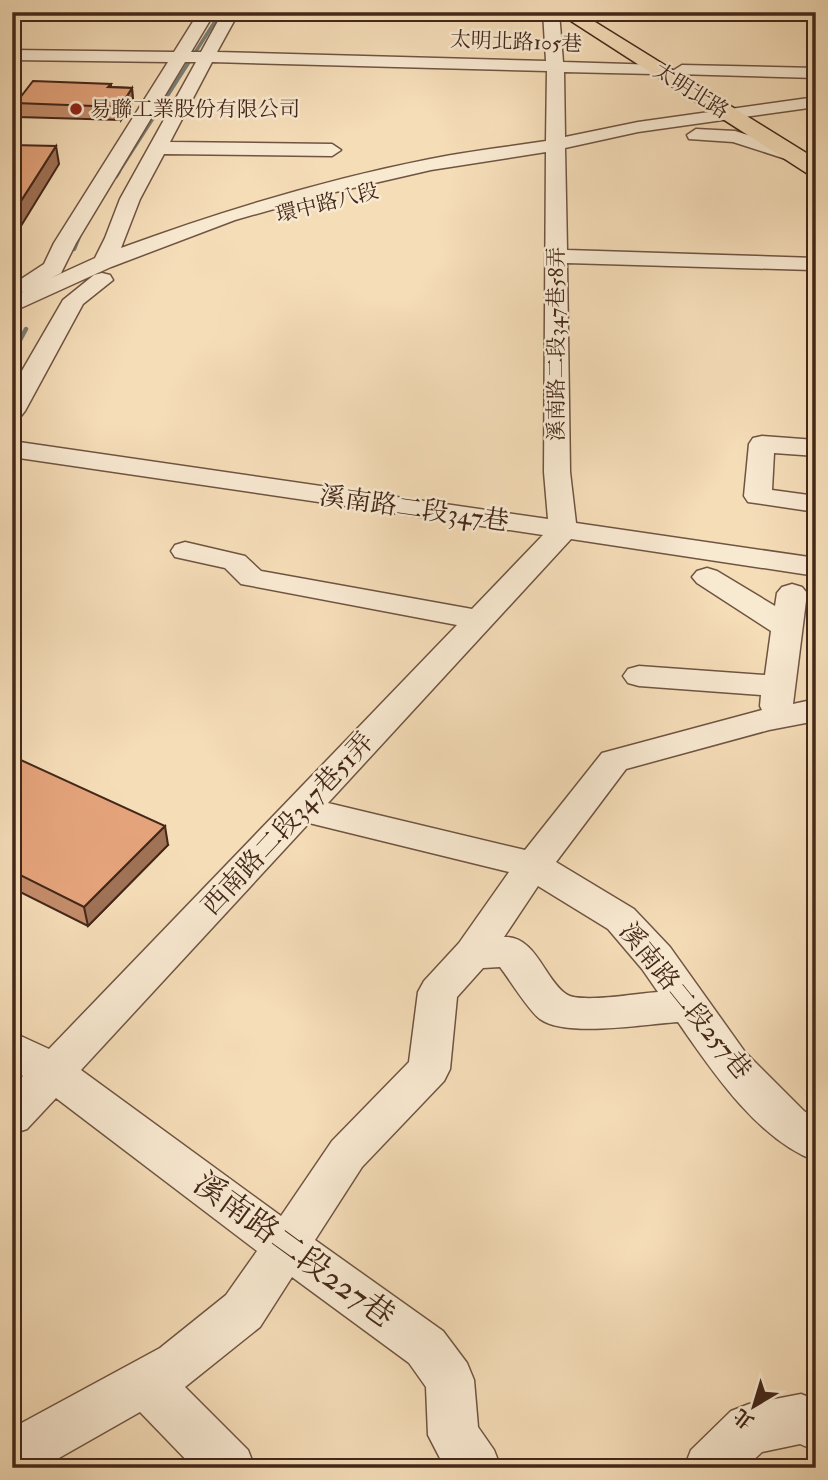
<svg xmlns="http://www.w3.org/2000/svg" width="828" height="1480" viewBox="0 0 828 1480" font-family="'IM FELL Double Pica','Noto Serif TC',serif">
  <rect width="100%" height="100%" fill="#f5ddb8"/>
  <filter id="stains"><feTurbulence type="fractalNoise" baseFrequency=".00286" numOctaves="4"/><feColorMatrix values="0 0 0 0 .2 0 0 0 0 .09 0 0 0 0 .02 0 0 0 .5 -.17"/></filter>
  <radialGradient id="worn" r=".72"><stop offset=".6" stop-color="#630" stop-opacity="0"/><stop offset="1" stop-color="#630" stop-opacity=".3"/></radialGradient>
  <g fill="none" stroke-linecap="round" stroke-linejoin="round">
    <path stroke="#7a7f78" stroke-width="3.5" d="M118 173 221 12"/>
    <path stroke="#7a7f78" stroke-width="4.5" d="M116 176 119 171
      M74 249 80 234
      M12 355 26 329"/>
    <g stroke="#705441" stroke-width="3">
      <path id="minor" d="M199 12H215L191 52H201L223 12H239L217 52 546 61 543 12H559L563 62 660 65 662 69 654 74 564 72 565 137 638 122 816 97V107L638 132 565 148 567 250 816 258V270H812L567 263 570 472 576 523 816 558V576L571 539 328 803 525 850 602 753 762 710 760 706 761 695 639 686 628 683 623 676 628 669 639 666 765 675 771 631 697 583 692 577 697 571 707 568 717 571 775 606 777 593 782 587 792 584 802 587 807 593 793 704 816 699V721L769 730 626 769 556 862 634 909 670 947 745 1052 804 1111 816 1119V1161C758 1140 712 1071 678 1022 646 1024 566 1038 540 1019 529 1011 510 980 500 967L483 968 457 997 450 1069 444 1081 362 1167 315 1240 443 1331 467 1363 474 1380 478 1427 494 1450 501 1468H445L428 1435 426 1387 409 1363 292 1277 260 1327 185 1387 248 1450 255 1468H194L140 1412 52 1462 47 1468H12V1431L16 1426 160 1348 226 1295 257 1251 56 1098 27 1129 12 1134V1087L23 1076 12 1069V1032L49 1049 457 625 241 584 225 568 175 557 171 551 175 545 185 542 245 556 261 571 472 609 543 535 12 457V441L548 519 544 472 546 152 431 170 327 194 235 220 111 267 12 312V296L23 292 15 290 12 285 44 264 54 243 168 62 12 60V50L174 52ZM185 62H196L120 199 105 238 95 258 51 278 61 273 76 243ZM212 62 547 71 546 141C507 147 468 151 430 159 324 180 222 211 121 248L140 199 164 154 332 156 341 150 332 144 170 142ZM309 823 509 872 459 943 424 981 418 992 409 1062 332 1141 281 1216 81 1070ZM538 886 608 929 642 969 658 992C640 993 579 1004 566 994 544 979 536 936 504 937Z
        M682 65 816 68V78L676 74 674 70Z
        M696 129 735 131 805 153 808 157 798 163 733 142 689 139 687 135Z
        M102 273 110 275 113 280 83 304 25 411 21 416 12 419V388L63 300 94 275Z
        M762 436 816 440V456L774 453 772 490 816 496V512L748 502 744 496 749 444 753 438Z
        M801 1394 816 1400V1451L800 1444 762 1452 745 1468H684L691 1450 731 1411 749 1404Z"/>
    </g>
    <g stroke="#432719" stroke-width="3">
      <path id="major" d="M557 12H579L816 159V176L808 174Z"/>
    </g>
    <use href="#minor" fill="#f8e9d1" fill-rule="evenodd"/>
    <use href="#major" fill="#f5ddb8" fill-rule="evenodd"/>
  </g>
  <path fill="#c48c6a" stroke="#432719" stroke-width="2" d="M111 84V87L132 88 133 102 121 120 18 117 16 103Z
    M12 756 168 845 88 926 12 888Z"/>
  <path fill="#a07256" stroke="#432719" stroke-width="2" d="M132 88 133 102 121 120 120 107Z
    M56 146 59 164 13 239 12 215Z
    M165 826 168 845 88 926 84 907Z"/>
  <path fill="#e4a37b" stroke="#432719" stroke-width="2" d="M33 81 111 84 108 87 132 88 120 107 16 103Z
    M12 145 56 146 12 215Z
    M12 756 165 826 84 907 12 871Z"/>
  <circle fill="#8f2418" stroke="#f8e9d1" stroke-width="2.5" cx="76" cy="109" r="7"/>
  <g text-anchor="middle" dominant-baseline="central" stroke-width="5" stroke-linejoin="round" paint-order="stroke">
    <g font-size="21" fill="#432719" stroke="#f8e9d1">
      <text transform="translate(516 42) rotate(2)">太明北路105巷</text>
      <text transform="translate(691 91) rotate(32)">太明北路</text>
      <text transform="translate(327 203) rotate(-14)">環中路八段</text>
      <text transform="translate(556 344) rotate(-90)">溪南路二段347巷58弄</text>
    </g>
    <g font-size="21" fill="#432719" stroke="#f8e9d1" text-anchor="start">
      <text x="90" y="109">易聯工業股份有限公司</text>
    </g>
    <g font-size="26" fill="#432719" stroke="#f8e9d1">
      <text transform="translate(414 509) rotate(8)">溪南路二段347巷</text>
      <text transform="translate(288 824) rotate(-47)">西南路二段347巷51弄</text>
      <text transform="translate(685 1001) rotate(51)">溪南路二段257巷</text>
    </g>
    <g font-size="32" fill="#432719" stroke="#f8e9d1">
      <text transform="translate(294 1250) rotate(36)">溪南路二段227巷</text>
    </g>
  </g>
  <rect width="828" height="1480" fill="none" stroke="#f5ddb8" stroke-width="42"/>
  <rect x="14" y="14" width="800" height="1452" fill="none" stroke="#432719" stroke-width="3.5"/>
  <rect x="21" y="21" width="786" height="1438" fill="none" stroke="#432719" stroke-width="2"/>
  <g transform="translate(754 1406) rotate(218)" stroke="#f8e9d1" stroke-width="5" paint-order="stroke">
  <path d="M0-5L12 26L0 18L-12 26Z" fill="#432719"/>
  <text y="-10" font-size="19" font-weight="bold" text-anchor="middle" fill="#432719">北</text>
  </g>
  <rect width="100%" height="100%" filter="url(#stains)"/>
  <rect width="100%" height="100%" fill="url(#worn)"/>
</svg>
